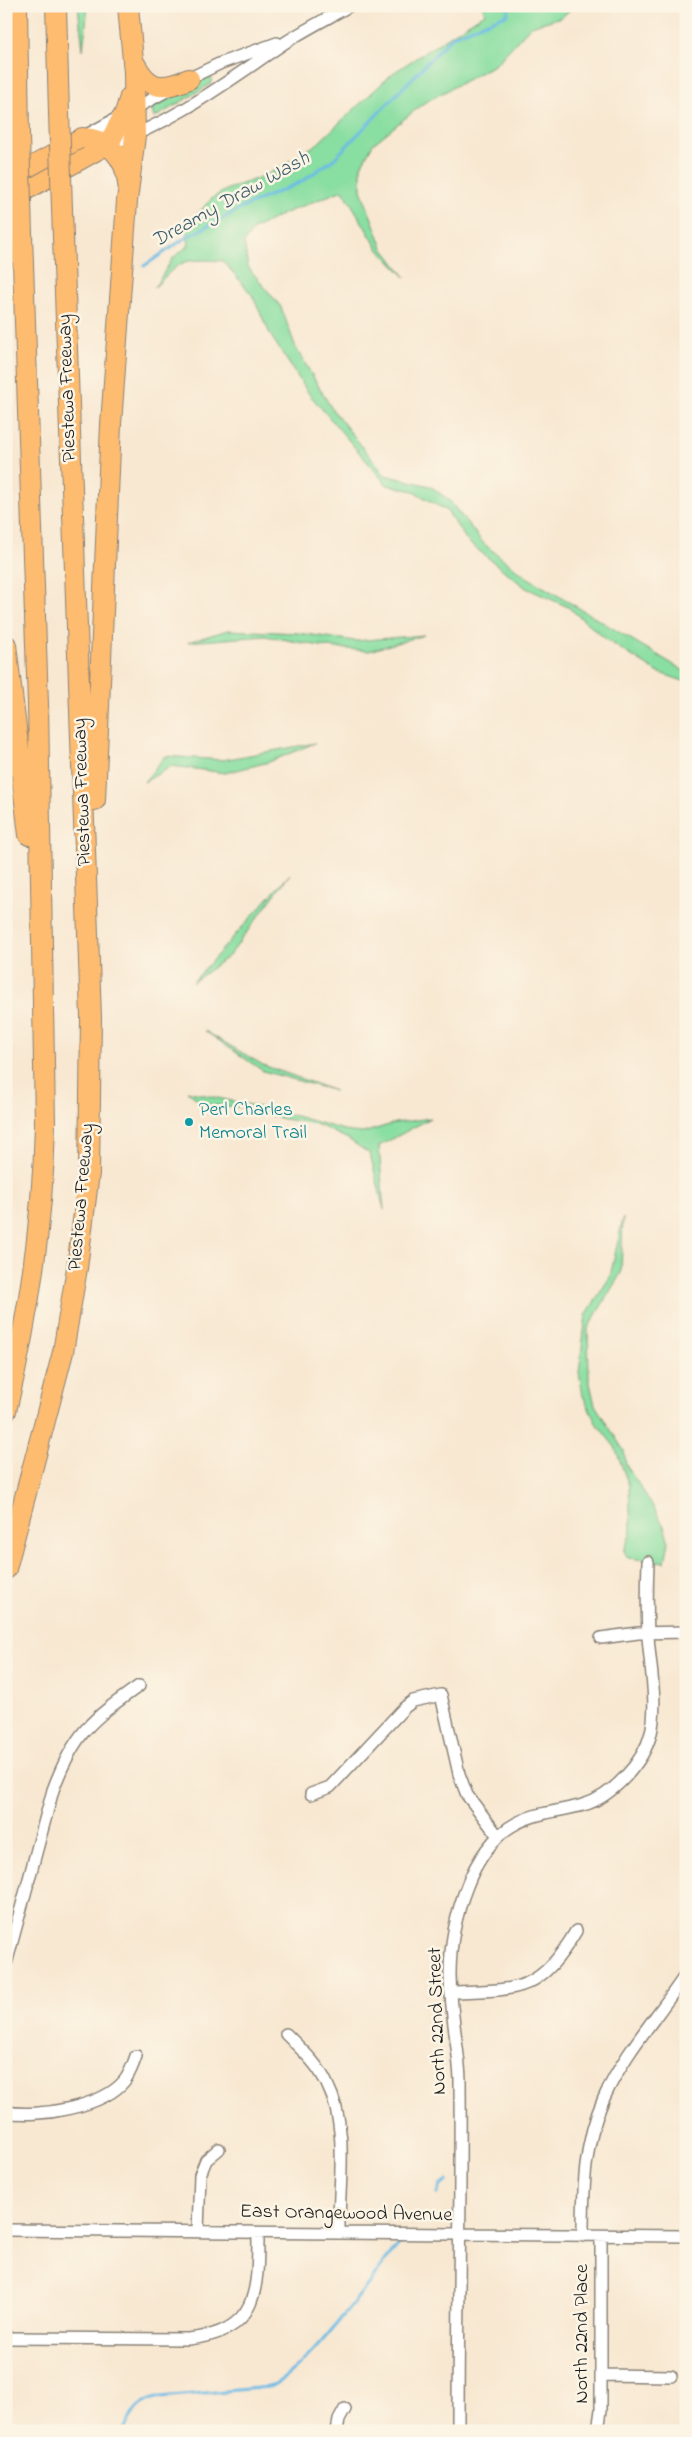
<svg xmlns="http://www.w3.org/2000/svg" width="692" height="2437" viewBox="0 0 692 2437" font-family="'Indie Flower',sans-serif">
  <rect width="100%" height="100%" fill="#fcf5e5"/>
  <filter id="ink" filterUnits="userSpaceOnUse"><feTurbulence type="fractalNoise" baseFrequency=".02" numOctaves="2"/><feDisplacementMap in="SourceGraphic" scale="10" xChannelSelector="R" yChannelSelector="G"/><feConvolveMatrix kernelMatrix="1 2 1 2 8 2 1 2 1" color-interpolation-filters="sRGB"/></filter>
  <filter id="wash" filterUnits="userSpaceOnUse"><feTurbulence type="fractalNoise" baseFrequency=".0096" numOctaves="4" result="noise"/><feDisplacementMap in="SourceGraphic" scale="20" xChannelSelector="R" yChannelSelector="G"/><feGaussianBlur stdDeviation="1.12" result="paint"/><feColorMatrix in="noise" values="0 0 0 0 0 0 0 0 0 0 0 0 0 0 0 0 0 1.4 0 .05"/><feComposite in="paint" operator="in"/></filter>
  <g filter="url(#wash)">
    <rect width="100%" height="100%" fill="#f8e8d2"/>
    <path fill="#89dea1" stroke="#527d5e" d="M78 6H88L83 50Z
      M482 6H574L562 17 531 26 496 64 424 103 373 144 361 166V190L383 248 406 278 378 249 343 190 285 213 254 229 244 242 248 267 281 307 296 348 332 409 385 475 430 486 449 500 484 544 525 576 686 672V682L657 672 608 641 568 607 526 588 468 542 447 511 413 491 387 485 309 394 271 336 252 295 223 261C182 259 183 258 154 288L173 258 189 245 186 227 212 198 228 189 267 175 317 144 393 73 485 13Z
      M207 76 212 78 211 84 154 118 151 106Z
      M228 630 298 633 355 641 424 635 369 651 326 647 265 636 188 642Z
      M315 743 269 762 225 773 172 766 144 782 165 756 223 760Z
      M290 874 230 955 192 983Z
      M205 1031 263 1065 335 1091 263 1071Z
      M187 1091 285 1113 351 1132 363 1133 395 1123 431 1118 379 1146 384 1210 370 1154 348 1139 316 1124 278 1118 244 1107 204 1105Z
      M623 1218 621 1273 588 1328 589 1379 595 1405 624 1451 626 1465 651 1503 664 1526 669 1542 665 1562 628 1558 624 1551 631 1532 629 1486 615 1447 596 1423 583 1396 579 1372 586 1315 610 1277Z"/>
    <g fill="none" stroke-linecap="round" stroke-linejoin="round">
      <path stroke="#6abbe5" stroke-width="3" d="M144 266 187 237 248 205 301 182 334 159 453 36 508 14V6
        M437 2193 440 2186 448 2181
        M123 2431C135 2410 136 2402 161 2397L269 2387C308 2371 371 2278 400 2243"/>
    </g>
  </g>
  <g filter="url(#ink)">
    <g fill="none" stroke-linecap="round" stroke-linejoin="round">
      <g stroke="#8a8277" stroke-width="14">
        <path id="street" d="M186 80 221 63 277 43
          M83 137 172 88
          M108 145C174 123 229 80 286 42 306 29 328 18 349 6
          M601 1638 638 1633 686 1632
          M311 1794 330 1787 404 1708 413 1701 441 1695 459 1774 467 1795 498 1836
          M6 1964 53 1790C74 1733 91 1720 139 1686
          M451 1992C519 1990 539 1993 576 1931
          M286 2034C301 2049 318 2064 327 2084 350 2129 338 2185 339 2233
          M6 2112C38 2118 104 2107 125 2080 130 2073 133 2065 136 2056
          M6 2230 686 2236
          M198 2231 200 2175 206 2160 219 2149
          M583 2236C583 2189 584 2142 604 2098 624 2053 659 2015 686 1974
          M6 2338 188 2339C258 2332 258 2292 258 2233
          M602 2375 671 2376
          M337 2431 339 2420 345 2409
          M458 2431C458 2314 461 2196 460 2079 459 2054 454 2031 452 2006 447 1966 452 1924 467 1886 476 1862 493 1835 517 1823 537 1812 562 1811 583 1805 612 1797 644 1762 651 1733 658 1702 650 1667 648 1636 647 1611 647 1587 648 1562
          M595 2431 599 2424 601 2410V2236"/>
      </g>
      <g stroke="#8a8277" stroke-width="20">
        <path id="primary" d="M6 180 82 138
          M6 202 108 145"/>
      </g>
      <g stroke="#8a8277" stroke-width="22">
        <path id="highway" d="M17 6 19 136
          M56 6 59 113
          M133 60C148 90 160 91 189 79
          M82 138C109 139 126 157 128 184
          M108 145 125 113 130 97
          M6 645 29 835
          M95 800 111 424 127 201 135 136 134 72 128 6
          M6 1411C29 1316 43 1222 45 1124L38 704 22 234
          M6 1569 63 1352 77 1268 89 1173 91 1017 62 209"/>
      </g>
      <use href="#street" stroke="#fff" stroke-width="11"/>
      <use href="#primary" stroke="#febc70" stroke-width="18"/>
      <use href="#highway" stroke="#febc70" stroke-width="20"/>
      <g stroke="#8a8277" stroke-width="22" stroke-linecap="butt">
        <path id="highway-bridge" d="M59 113 62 209
          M19 136 22 234"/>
      </g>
      <use href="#highway-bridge" stroke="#febc70" stroke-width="20"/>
    </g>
  </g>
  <circle fill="#0f9aa8" stroke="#fcf5e5" stroke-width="2" cx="189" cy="1122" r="5"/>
  <g text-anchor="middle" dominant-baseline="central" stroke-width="5" stroke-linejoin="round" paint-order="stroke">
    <g font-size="20" fill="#1c1c1c" stroke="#fcf5e5">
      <text transform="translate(68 388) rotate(-92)">Piestewa Freeway</text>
      <text transform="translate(83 792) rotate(-92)">Piestewa Freeway</text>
      <text transform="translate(82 1197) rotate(-85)">Piestewa Freeway</text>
      <text transform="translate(438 2021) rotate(-92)">North 22nd Street</text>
      <text transform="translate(346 2214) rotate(1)">East Orangewood Avenue</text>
      <text transform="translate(582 2334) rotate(-90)">North 22nd Place</text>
    </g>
    <g font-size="20" fill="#0d838f" stroke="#fcf5e5" text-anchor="start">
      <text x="199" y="1110">Perl Charles<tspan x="199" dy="23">Memoral Trail</tspan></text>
    </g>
    <g font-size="21" font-style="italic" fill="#3b5c6c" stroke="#fcf5e5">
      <text transform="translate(231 200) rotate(-29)">Dreamy Draw Wash</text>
    </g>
  </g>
  <rect width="692" height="2437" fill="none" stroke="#fcf5e5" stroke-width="25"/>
</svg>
